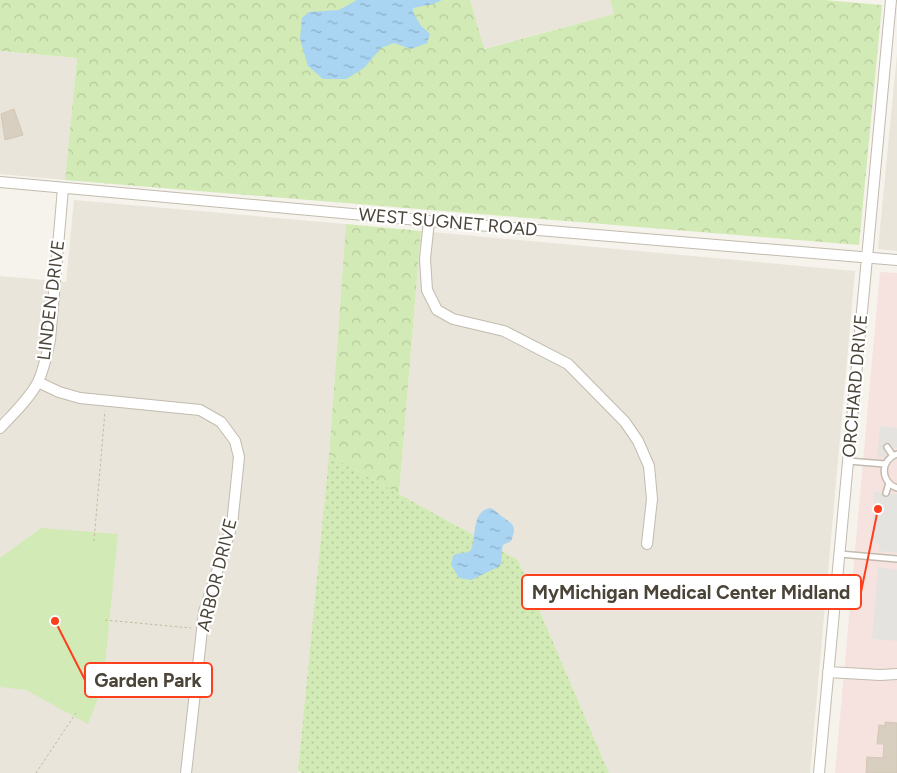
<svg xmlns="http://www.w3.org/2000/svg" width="897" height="773" viewBox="0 0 897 773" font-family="Figtree,sans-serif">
  <defs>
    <pattern id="grass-dots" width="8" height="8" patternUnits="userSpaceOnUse" patternTransform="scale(1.25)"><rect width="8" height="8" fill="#d2eab5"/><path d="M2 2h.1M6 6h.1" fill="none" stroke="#b6ca9c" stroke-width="1.8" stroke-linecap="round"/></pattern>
    <pattern id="forest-crowns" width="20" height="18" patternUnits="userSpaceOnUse" patternTransform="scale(1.25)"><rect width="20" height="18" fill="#d2eab5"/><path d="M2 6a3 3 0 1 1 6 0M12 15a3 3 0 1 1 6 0" fill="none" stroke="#b6ca9c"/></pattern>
    <pattern id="water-ripples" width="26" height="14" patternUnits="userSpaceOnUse" patternTransform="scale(1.25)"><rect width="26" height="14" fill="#a9d4f2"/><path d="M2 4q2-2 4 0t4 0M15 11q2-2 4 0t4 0" fill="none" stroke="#8caec5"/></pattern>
  </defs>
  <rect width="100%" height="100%" fill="#f6f3ec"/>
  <path fill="#eae5da" d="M470 0H610L614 14 483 49Z
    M0 51 77 58 65 180 0 174Z
    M897 54V251L878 249Z
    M74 200 346 224 329 455 298 773H0V276L66 282Z
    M421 231 855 271 810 773H609L518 560 399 494Z"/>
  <path fill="#f6e3e0" d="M880 272 897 273V773H835Z"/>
  <path fill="url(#grass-dots)" d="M329 455 518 560 609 773H302L298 771Z"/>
  <path fill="url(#forest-crowns)" d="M0 0H470L484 49 614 14 610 0H824L882 5 859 245 65 180 77 58 0 51Z
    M346 224 421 231 399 494 329 455Z"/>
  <path fill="#d2eab5" d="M41 528 118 534 103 685 88 724 26 690 0 687V558Z"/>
  <path fill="#e5e3e0" d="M880 426 897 428V448L887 447 886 458 877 457Z
    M874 492 897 494V553L879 551V544L872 543Z
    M878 567 897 570V641L872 639Z"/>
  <path fill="url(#water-ripples)" d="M357 0H442L433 4 413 8V12L421 26 430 34 427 43 411 49 394 43 381 48 364 68 346 79H323L308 66 300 39 302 18 309 12 339 10Z
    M490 508C495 510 497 512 500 515 512 524 518 524 511 541L503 545C501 552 503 559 500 566L471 580 459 578 451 565 453 556C458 551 466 555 471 550 477 535 471 512 490 508Z"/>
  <path fill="#d8cfc1" stroke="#d3c7b4" d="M14 109 23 135 5 140 1 114Z
    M885 722 897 723V773H866L867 757 883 758 884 744H877L879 725 885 726Z"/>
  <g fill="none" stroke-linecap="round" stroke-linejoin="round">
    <g stroke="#c2bbae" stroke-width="8">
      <path id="service" d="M887 447 893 456
        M897 454C880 460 880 482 897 488
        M848 461 885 464
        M886 493 889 483
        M840 554 897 559"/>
    </g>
    <g stroke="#c2bbae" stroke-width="12">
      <path id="minor" d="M0 182 429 221 897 260
        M429 221 425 259 427 290 437 310 453 319 504 331 568 364 625 422 638 441 649 466 652 499 647 544
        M38 382 59 392 80 398 200 410 221 422 235 441 239 457 232 525 204 612 186 773
        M0 428C13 414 29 399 38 382 44 369 47 354 50 340L63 188
        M828 672 880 675 897 674
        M819 773 891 0"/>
    </g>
    <path stroke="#c4b79f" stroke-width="1" stroke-dasharray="2.5 2.5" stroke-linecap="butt" d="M94 541 105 411
      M105 620 191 628
      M36 773 76 713"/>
    <use href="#service" stroke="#fff" stroke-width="5"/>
    <use href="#minor" stroke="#fff" stroke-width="10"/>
  </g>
  <g text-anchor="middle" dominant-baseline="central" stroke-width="4.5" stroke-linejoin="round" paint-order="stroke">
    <g font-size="18" fill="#4b4439" stroke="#fff">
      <text transform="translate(448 222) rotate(5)">WEST SUGNET ROAD</text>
      <text transform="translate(51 300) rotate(-83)">LINDEN DRIVE</text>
      <text transform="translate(855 386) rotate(-85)">ORCHARD DRIVE</text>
      <text transform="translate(217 575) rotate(-76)">ARBOR DRIVE</text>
    </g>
  </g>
  <path fill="none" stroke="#fc3f1d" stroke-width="2" d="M878 509L861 592M55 621L85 680"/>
  <g fill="#fc3f1d" stroke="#fff" stroke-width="2">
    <circle cx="878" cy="509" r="5"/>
    <circle cx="55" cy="621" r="5"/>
  </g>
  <g fill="#fff" stroke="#fc3f1d" stroke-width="2">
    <rect x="522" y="575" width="339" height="34" rx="5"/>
    <rect x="85" y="663" width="127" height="34" rx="5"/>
  </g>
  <g font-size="19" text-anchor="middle" font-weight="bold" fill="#4b4439">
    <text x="691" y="599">MyMichigan Medical Center Midland</text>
    <text x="148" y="687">Garden Park</text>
  </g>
</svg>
